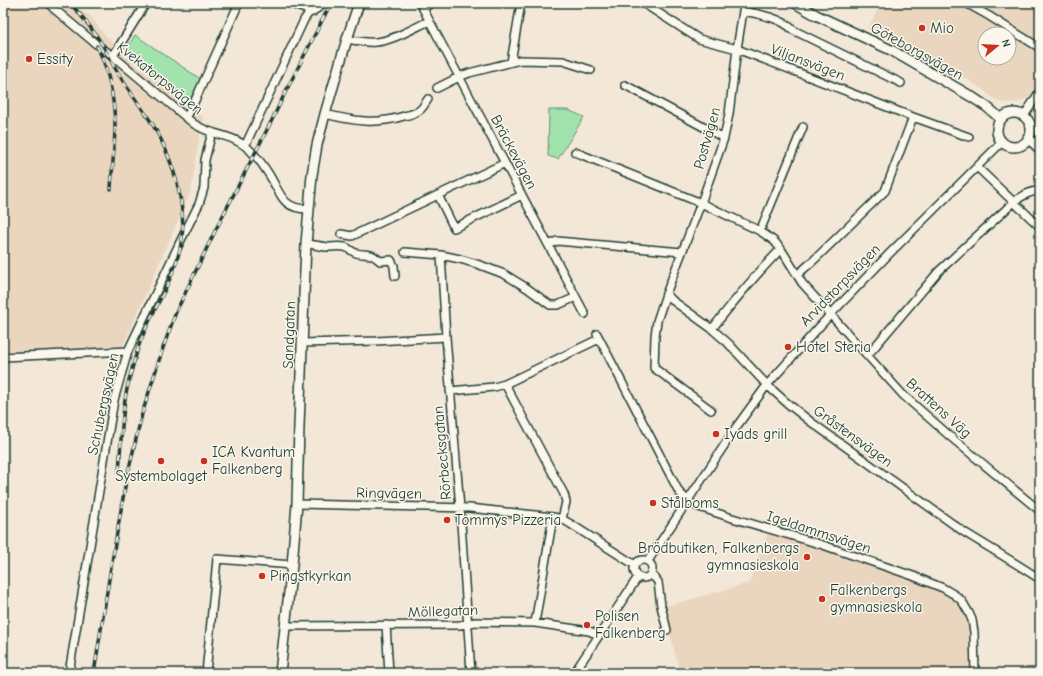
<svg xmlns="http://www.w3.org/2000/svg" width="1043" height="676" viewBox="0 0 1043 676" font-family="'Comic Neue',sans-serif">
  <rect width="100%" height="100%" fill="#f3e8d8"/>
  <filter id="ink" filterUnits="userSpaceOnUse"><feTurbulence type="fractalNoise" baseFrequency=".025" numOctaves="2"/><feDisplacementMap in="SourceGraphic" scale="8" xChannelSelector="R" yChannelSelector="G"/><feConvolveMatrix kernelMatrix="1 2 1 2 8 2 1 2 1" color-interpolation-filters="sRGB"/></filter>
  <g filter="url(#ink)">
    <path fill="#ead6bf" fill-rule="evenodd" d="M3 3H58L90 15 104 34 133 63 203 117 191 191 123 346 46 352H3Z
      M881 3H1040V81L1031 96 1020 102 1010 103 998 102 982 89 955 72 868 29ZM985 34H1009V58H985Z
      M768 532 874 565 920 571V580L947 594 959 604 966 617 970 632V673H680L663 607 749 583Z"/>
    <path fill="#a2e3ad" stroke="#609070" d="M135 35 202 80 189 100 125 52Z
      M549 110H568L584 117 558 159 548 156Z"/>
    <g fill="none" stroke-linecap="round" stroke-linejoin="round">
      <g stroke="#1f3d34" stroke-width="10">
        <path id="minor" d="M49 3 53 8 96 44 113 56 194 124C199 127 205 130 211 132 225 136 238 139 249 149 257 157 264 166 270 176 281 195 283 209 308 209
          M289 3 313 12
          M420 3 585 314
          M643 3 699 39 737 49 913 117 969 137
          M966 3 989 16 1040 48
          M423 8 432 3
          M347 39C357 41 366 43 376 42 392 41 414 28 429 21
          M113 56 146 3
          M511 62 521 3
          M625 85 724 138
          M437 88 459 77 469 73 520 60 563 61 591 70
          M325 114C353 121 376 125 404 116 409 115 417 113 421 109 424 106 426 102 428 99
          M1024 116 1040 91
          M186 118 192 107 239 3
          M245 146 304 20C305 18 307 16 308 14 314 9 318 11 322 3
          M575 152 701 203 760 231 774 241 781 249 802 283 903 395 952 438 1040 511
          M977 167 1040 227
          M438 195 454 228 522 195
          M760 231 803 127
          M341 234 352 236 505 163
          M306 244C314 244 321 247 329 247 334 247 339 246 345 247 349 248 352 252 356 253 368 256 369 251 380 261L391 260 394 266 395 276
          M549 245 557 241 682 252
          M405 252 441 255 460 259 480 265 504 274 527 288 550 305H558L576 297
          M441 255 446 337 460 508 471 673
          M797 275 814 260 885 191 913 117
          M666 294 672 300 712 329 728 343 767 385 787 403 811 422 964 532 1018 565 1040 579
          M712 329C734 301 756 274 781 249
          M597 334 679 492 688 501 696 506 729 517 823 545 913 576 943 588 955 595 962 601 969 613 972 620 974 632 975 673
          M303 343 376 341 446 337
          M867 356 939 271 1014 202C1023 195 1029 192 1040 190
          M3 357 128 351
          M505 384 564 494 566 502 562 519
          M450 391 494 387 505 384 599 339
          M711 410 654 368 655 336 657 321 666 294 701 203 724 138 729 114 737 49 743 11C759 14 782 18 793 30L901 83
          M297 504 469 508 553 517 562 519 569 523 635 565
          M634 569a9 9 0 1 1 18 0a9 9 0 1 1-18 0Z
          M648 561 737 426 767 385 830 315 890 253 1002 142
          M650 575 655 578 658 582 661 606 667 630
          M535 623 553 517
          M386 625 389 673
          M285 626 460 625 475 622 535 623 589 631 599 635
          M69 673 114 400 128 351 182 238 199 204 204 188 205 160 212 132
          M206 673 217 559 292 565
          M574 673 638 577"/>
      </g>
      <g stroke="#1f3d34" stroke-width="12">
        <path id="major" d="M795 3 816 15 891 50 972 97 987 107 1001 119
          M997 130a17 17 0 1 1 34 0a17 17 0 1 1-34 0Z
          M1028 138 1040 149
          M280 673 292 565 297 504 299 426 306 244 312 175 317 145 325 114 347 39 359 3"/>
      </g>
      <use href="#minor" stroke="#fbf7ec" stroke-width="7"/>
      <use href="#major" stroke="#fbf7ec" stroke-width="9"/>
      <g stroke="#1f3d34" stroke-width="3.5">
        <path id="rail" d="M70 3C82 16 94 31 103 46 109 56 114 68 121 78 131 94 143 109 153 125 172 157 186 201 182 238 177 277 152 309 139 345 134 361 129 378 126 394 121 420 121 447 119 473
          M97 46C109 71 114 98 115 124 115 145 112 168 111 189
          M94 673 110 573 126 481 142 414 163 348 176 312 216 229 272 120 285 93 331 3"/>
      </g>
      <use href="#rail" stroke="#fbf7ec" stroke-width="2" stroke-dasharray="6" stroke-linecap="butt"/>
    </g>
  </g>
  <g fill="#c8321e" stroke="#fbf7ec" stroke-width="1.5">
    <circle cx="922" cy="28" r="4"/>
    <circle cx="29" cy="59" r="4"/>
    <circle cx="788" cy="347" r="4"/>
    <circle cx="716" cy="434" r="4"/>
    <circle cx="161" cy="461" r="4"/>
    <circle cx="204" cy="461" r="4"/>
    <circle cx="653" cy="503" r="4"/>
    <circle cx="447" cy="520" r="4"/>
    <circle cx="807" cy="557" r="4"/>
    <circle cx="262" cy="576" r="4"/>
    <circle cx="822" cy="599" r="4"/>
    <circle cx="587" cy="625" r="4"/>
  </g>
  <g text-anchor="middle" dominant-baseline="central" stroke-width="3" stroke-linejoin="round" paint-order="stroke">
    <g font-size="15" fill="#1f3d34" stroke="#fbf7ec" text-anchor="start">
      <text x="930" y="28">Mio</text>
      <text x="37" y="59">Essity</text>
      <text x="796" y="347">Hotel Steria</text>
      <text x="724" y="434">Iyads grill</text>
      <text x="212" y="452">ICA Kvantum<tspan x="212" dy="17">Falkenberg</tspan></text>
      <text x="161" y="476" text-anchor="middle">Systembolaget</text>
      <text x="661" y="503">Stålboms</text>
      <text x="455" y="520">Tommys Pizzeria</text>
      <text x="799" y="548" text-anchor="end">Brödbutiken, Falkenbergs<tspan x="799" dy="17">gymnasieskola</tspan></text>
      <text x="270" y="576">Pingstkyrkan</text>
      <text x="830" y="590">Falkenbergs<tspan x="830" dy="17">gymnasieskola</tspan></text>
      <text x="595" y="616">Polisen<tspan x="595" dy="17">Falkenberg</tspan></text>
    </g>
    <g font-size="15" fill="#1f3d34" stroke="#fbf7ec">
      <text transform="translate(917 51) rotate(29)">Göteborgsvägen</text>
      <text transform="translate(808 62) rotate(21)">Viljansvägen</text>
      <text transform="translate(160 78) rotate(39)">Kvekatorpsvägen</text>
      <text transform="translate(707 138) rotate(-74)">Postvägen</text>
      <text transform="translate(514 152) rotate(62)">Bräckevägen</text>
      <text transform="translate(840 285) rotate(-46)">Arvidstorpsvägen</text>
      <text transform="translate(289 335) rotate(-88)">Sandgatan</text>
      <text transform="translate(103 404) rotate(-78)">Schubergsvägen</text>
      <text transform="translate(939 408) rotate(42)">Brattens Väg</text>
      <text transform="translate(853 436) rotate(36)">Gråstensvägen</text>
      <text transform="translate(442 453) rotate(-95)">Rörbecksgatan</text>
      <text transform="translate(389 493) rotate(1)">Ringvägen</text>
      <text transform="translate(819 532) rotate(18)">Igeldammsvägen</text>
      <text transform="translate(443 611) rotate(-2)">Möllegatan</text>
    </g>
  </g>
  <rect width="1043" height="676" fill="none" stroke="#fbf7ec" stroke-width="16"/>
  <rect x="8" y="8" width="1027" height="660" fill="none" stroke="#1f3d34" stroke-width="1.5" filter="url(#ink)"/>
  <g transform="translate(997 46) rotate(72)"><circle r="19" fill="#fbf7ec" stroke="#a3ada2"/>
  <path d="M0-3L7 15L0 10L-7 15Z" fill="#c8321e"/>
  <text y="-6" font-size="11" font-weight="bold" text-anchor="middle" fill="#1f3d34">N</text>
  </g>
</svg>
